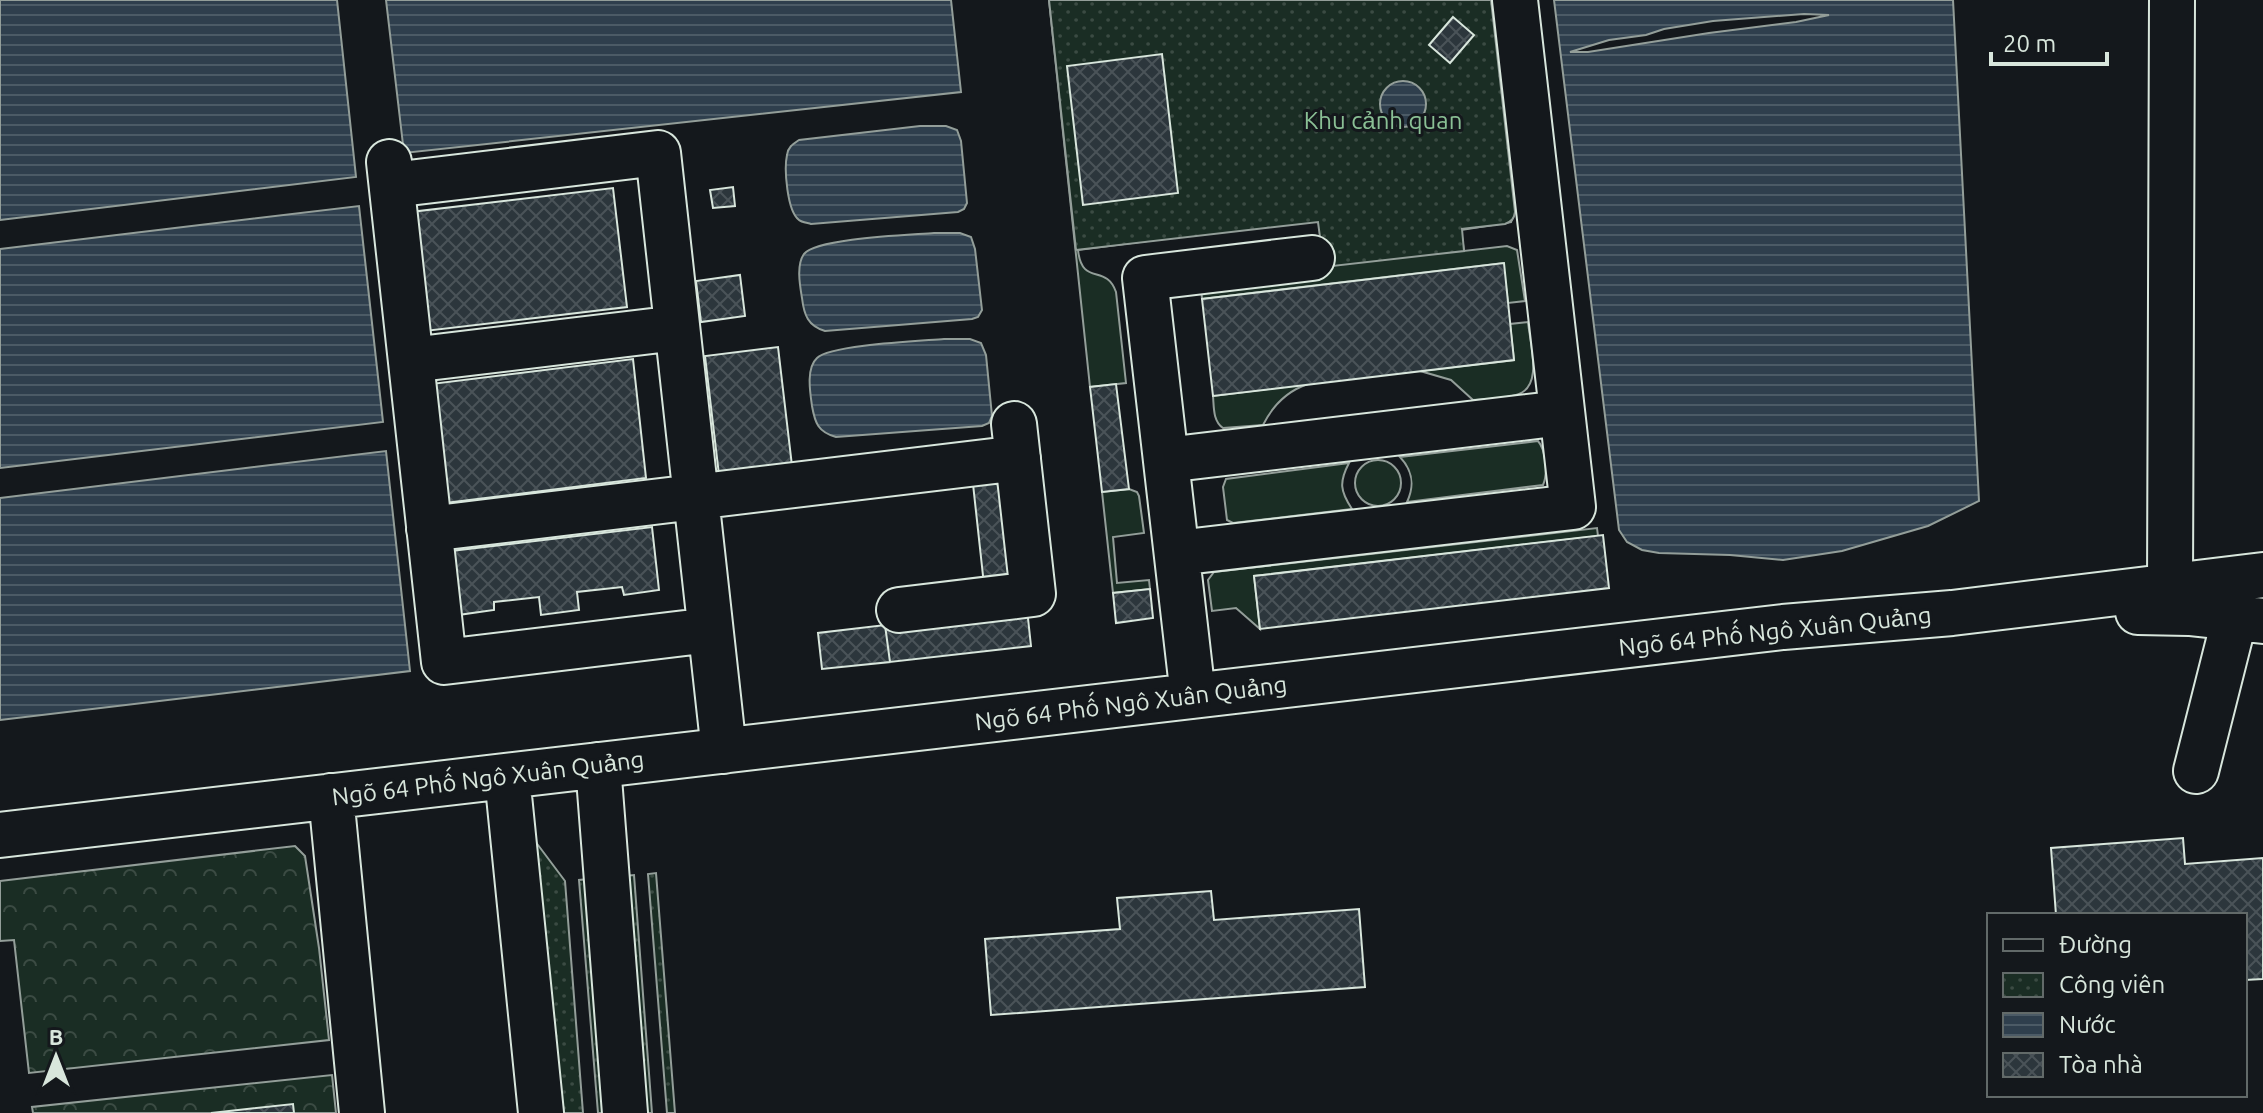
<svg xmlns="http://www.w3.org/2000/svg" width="2263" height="1113" viewBox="0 0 2263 1113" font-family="Ubuntu,sans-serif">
  <defs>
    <pattern id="forest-crowns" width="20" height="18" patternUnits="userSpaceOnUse" patternTransform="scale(2)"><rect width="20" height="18" fill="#1a2d24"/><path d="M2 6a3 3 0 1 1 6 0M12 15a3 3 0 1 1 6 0" fill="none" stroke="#3b4b43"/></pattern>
    <pattern id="park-dots" width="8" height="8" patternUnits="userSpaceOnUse" patternTransform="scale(2)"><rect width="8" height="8" fill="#1a2d24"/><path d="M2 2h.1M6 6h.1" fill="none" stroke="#3b4b43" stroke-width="1.8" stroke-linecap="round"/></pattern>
    <pattern id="water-rules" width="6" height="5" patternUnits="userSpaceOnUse" patternTransform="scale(2)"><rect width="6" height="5" fill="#2f3f4d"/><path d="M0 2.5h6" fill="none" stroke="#4c5b66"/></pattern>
    <pattern id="building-cross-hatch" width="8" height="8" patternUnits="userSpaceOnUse" patternTransform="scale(2)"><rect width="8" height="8" fill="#2c363c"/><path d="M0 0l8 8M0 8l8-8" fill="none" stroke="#4a5358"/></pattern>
  </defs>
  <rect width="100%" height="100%" fill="#14181c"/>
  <path fill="#1a2d24" stroke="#939e99" stroke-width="2" d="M1049 0H1098L1225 231 1078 250C1082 287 1106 263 1116 292L1126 383 1090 387Z
    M1513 190 1515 212 1511 222 1461 230 1464 251 1507 246 1517 250 1525 301 1508 303 1503 263 1202 299 1201 287 1324 267 1318 213Z
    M1528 322C1530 344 1544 388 1516 395 1503 399 1487 399 1473 400L1451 380 1420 371 1514 360 1510 324Z
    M1308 384C1287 391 1273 405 1263 425L1223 428C1213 421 1214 408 1213 396Z
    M1538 441C1546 450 1548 474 1543 485L1407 502C1415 485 1413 471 1400 457Z
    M1355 483a23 23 0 1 1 46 0a23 23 0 1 1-46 0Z
    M1349 463C1339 482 1340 491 1352 509L1233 523 1227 520 1223 487 1226 479Z
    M1129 489 1137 492 1139 496 1144 533 1113 537 1117 583 1149 580 1150 589 1113 593 1102 492Z
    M1597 528 1598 536 1254 576 1260 629 1236 608 1212 611 1208 580 1214 572Z"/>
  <path fill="url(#forest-crowns)" stroke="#939e99" stroke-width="2" d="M295 846 305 856 319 948 329 1040 29 1073 14 940 0 941V881Z
    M332 1075 336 1113H33L32 1107Z"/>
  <path fill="url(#park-dots)" stroke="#939e99" stroke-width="2" d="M1049 0H1491L1515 212C1514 219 1512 221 1505 224L1462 229 1464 251 1324 267 1318 222 1076 250Z
    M535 841 565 881 583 1113H562Z
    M656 873 675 1113H667L648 874Z
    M634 875 652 1113H644L625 876Z
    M588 879 607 1113H598L579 880Z"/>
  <path fill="url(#water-rules)" stroke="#939e99" stroke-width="2" fill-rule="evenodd" d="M0 0H337L356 177 0 220Z
    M386 0H951L961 92 404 153Z
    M1554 0H1953L1979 501 1928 526 1842 551 1783 560 1730 555 1659 553 1642 550 1627 542 1619 530ZM1804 14 1829 15 1796 22 1709 33 1588 52H1570L1609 40 1646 35 1664 29 1713 21Z
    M1380 104a23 23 0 1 1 46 0a23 23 0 1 1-46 0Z
    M920 126H946L957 130 961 141 967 203 964 209 958 212 811 224C808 223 801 222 799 220 787 211 784 169 787 155 788 147 793 144 799 140Z
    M359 206 383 422 0 468V249Z
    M934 233H960L971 237 975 249 982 310 978 317 972 319 825 331C808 326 804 315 802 298 800 286 796 265 804 254 817 238 911 235 934 233Z
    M944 339H970L981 343 986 355 992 416 989 423 982 426 836 437C818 432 815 423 812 406 810 392 806 368 817 358 830 345 921 341 944 339Z
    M386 451 410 671 0 720V498Z"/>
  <path fill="url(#building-cross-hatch)" stroke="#d8e6dc" stroke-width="2" d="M1453 17 1474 35 1450 63 1429 45Z
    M1162 54 1178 193 1083 205 1067 66Z
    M733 187 735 206 713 208 710 190Z
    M613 188 627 307 425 331 411 212Z
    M1504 263 1514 360 1213 396 1202 299Z
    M740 275 745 316 701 322 696 281Z
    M778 347 792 466 719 475 705 356Z
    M633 359 646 478 445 503 431 384Z
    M1116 384 1129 489 1102 492 1090 387Z
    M1009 481 1021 590 985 594 973 484Z
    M652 527 659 590 624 595 622 587 577 592 579 610 541 615 539 597 494 602V610L458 615 451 551Z
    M1603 535 1609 588 1260 629 1254 576Z
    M1150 589 1153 618 1116 623 1113 593Z
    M1027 609 1031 646 890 662 885 625Z
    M885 625 890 662 822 669 818 633Z
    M2183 838 2185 864 2263 858V979L2245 980V915H2056L2051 848Z
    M1211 891 1214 920 1359 909 1365 987 991 1015 985 939 1120 929 1117 898Z
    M293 1104 294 1113H211Z"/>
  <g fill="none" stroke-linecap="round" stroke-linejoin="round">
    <g stroke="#d8e6dc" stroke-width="48">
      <path id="minor" d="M389 162 444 662 710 630
        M392 185 658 153 724 751
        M411 360 677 328
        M1166 460 1562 413
        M429 529 1018 458
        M1177 553 1573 507 1515 0
        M2170 587 2172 0
        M899 610 1033 594 1014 424
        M2138 612 2189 613 2263 621
        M1193 696 1145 278 1312 258
        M598 765 625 1113
        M2196 771 2235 617
        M507 776 541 1113
        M331 796 362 1113
        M0 835 1783 627 1952 613 2263 575"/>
    </g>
    <use href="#minor" stroke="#14181c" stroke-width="44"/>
  </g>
  <g text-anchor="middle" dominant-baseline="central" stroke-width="6" stroke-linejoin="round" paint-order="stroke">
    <g font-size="24" fill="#8ac095" stroke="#14181c">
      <text x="1383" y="120">Khu cảnh quan</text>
    </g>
    <g font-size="24" fill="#d8e6dc" stroke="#14181c">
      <text transform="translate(1775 631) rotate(-6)">Ngõ 64 Phố Ngô Xuân Quảng</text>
      <text transform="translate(1131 703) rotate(-7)">Ngõ 64 Phố Ngô Xuân Quảng</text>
      <text transform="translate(488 778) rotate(-7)">Ngõ 64 Phố Ngô Xuân Quảng</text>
    </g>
  </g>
  <rect x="1987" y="913" width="260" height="184" fill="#14181c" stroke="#626a69" stroke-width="2"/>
  <rect x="2003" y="939" width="40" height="12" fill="#14181c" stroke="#626a69" stroke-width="2"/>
  <text x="2059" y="953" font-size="24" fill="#d8e6dc">Đường</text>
  <rect x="2003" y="973" width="40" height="24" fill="url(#park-dots)" stroke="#626a69" stroke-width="2"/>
  <text x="2059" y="993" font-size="24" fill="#d8e6dc">Công viên</text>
  <rect x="2003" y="1013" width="40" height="24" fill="url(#water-rules)" stroke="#626a69" stroke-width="2"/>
  <text x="2059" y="1033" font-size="24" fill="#d8e6dc">Nước</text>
  <rect x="2003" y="1053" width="40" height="24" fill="url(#building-cross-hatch)" stroke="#626a69" stroke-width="2"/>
  <text x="2059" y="1073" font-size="24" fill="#d8e6dc">Tòa nhà</text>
  <g transform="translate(56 1057)" stroke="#14181c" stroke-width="6" paint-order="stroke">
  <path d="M0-6L14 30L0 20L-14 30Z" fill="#d8e6dc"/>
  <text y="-12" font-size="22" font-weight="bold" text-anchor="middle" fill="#d8e6dc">B</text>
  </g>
  <path d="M1991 52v12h116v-12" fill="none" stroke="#d8e6dc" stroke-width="4"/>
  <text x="2003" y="52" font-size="24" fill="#d8e6dc" stroke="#14181c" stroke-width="6" paint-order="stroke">20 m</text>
</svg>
